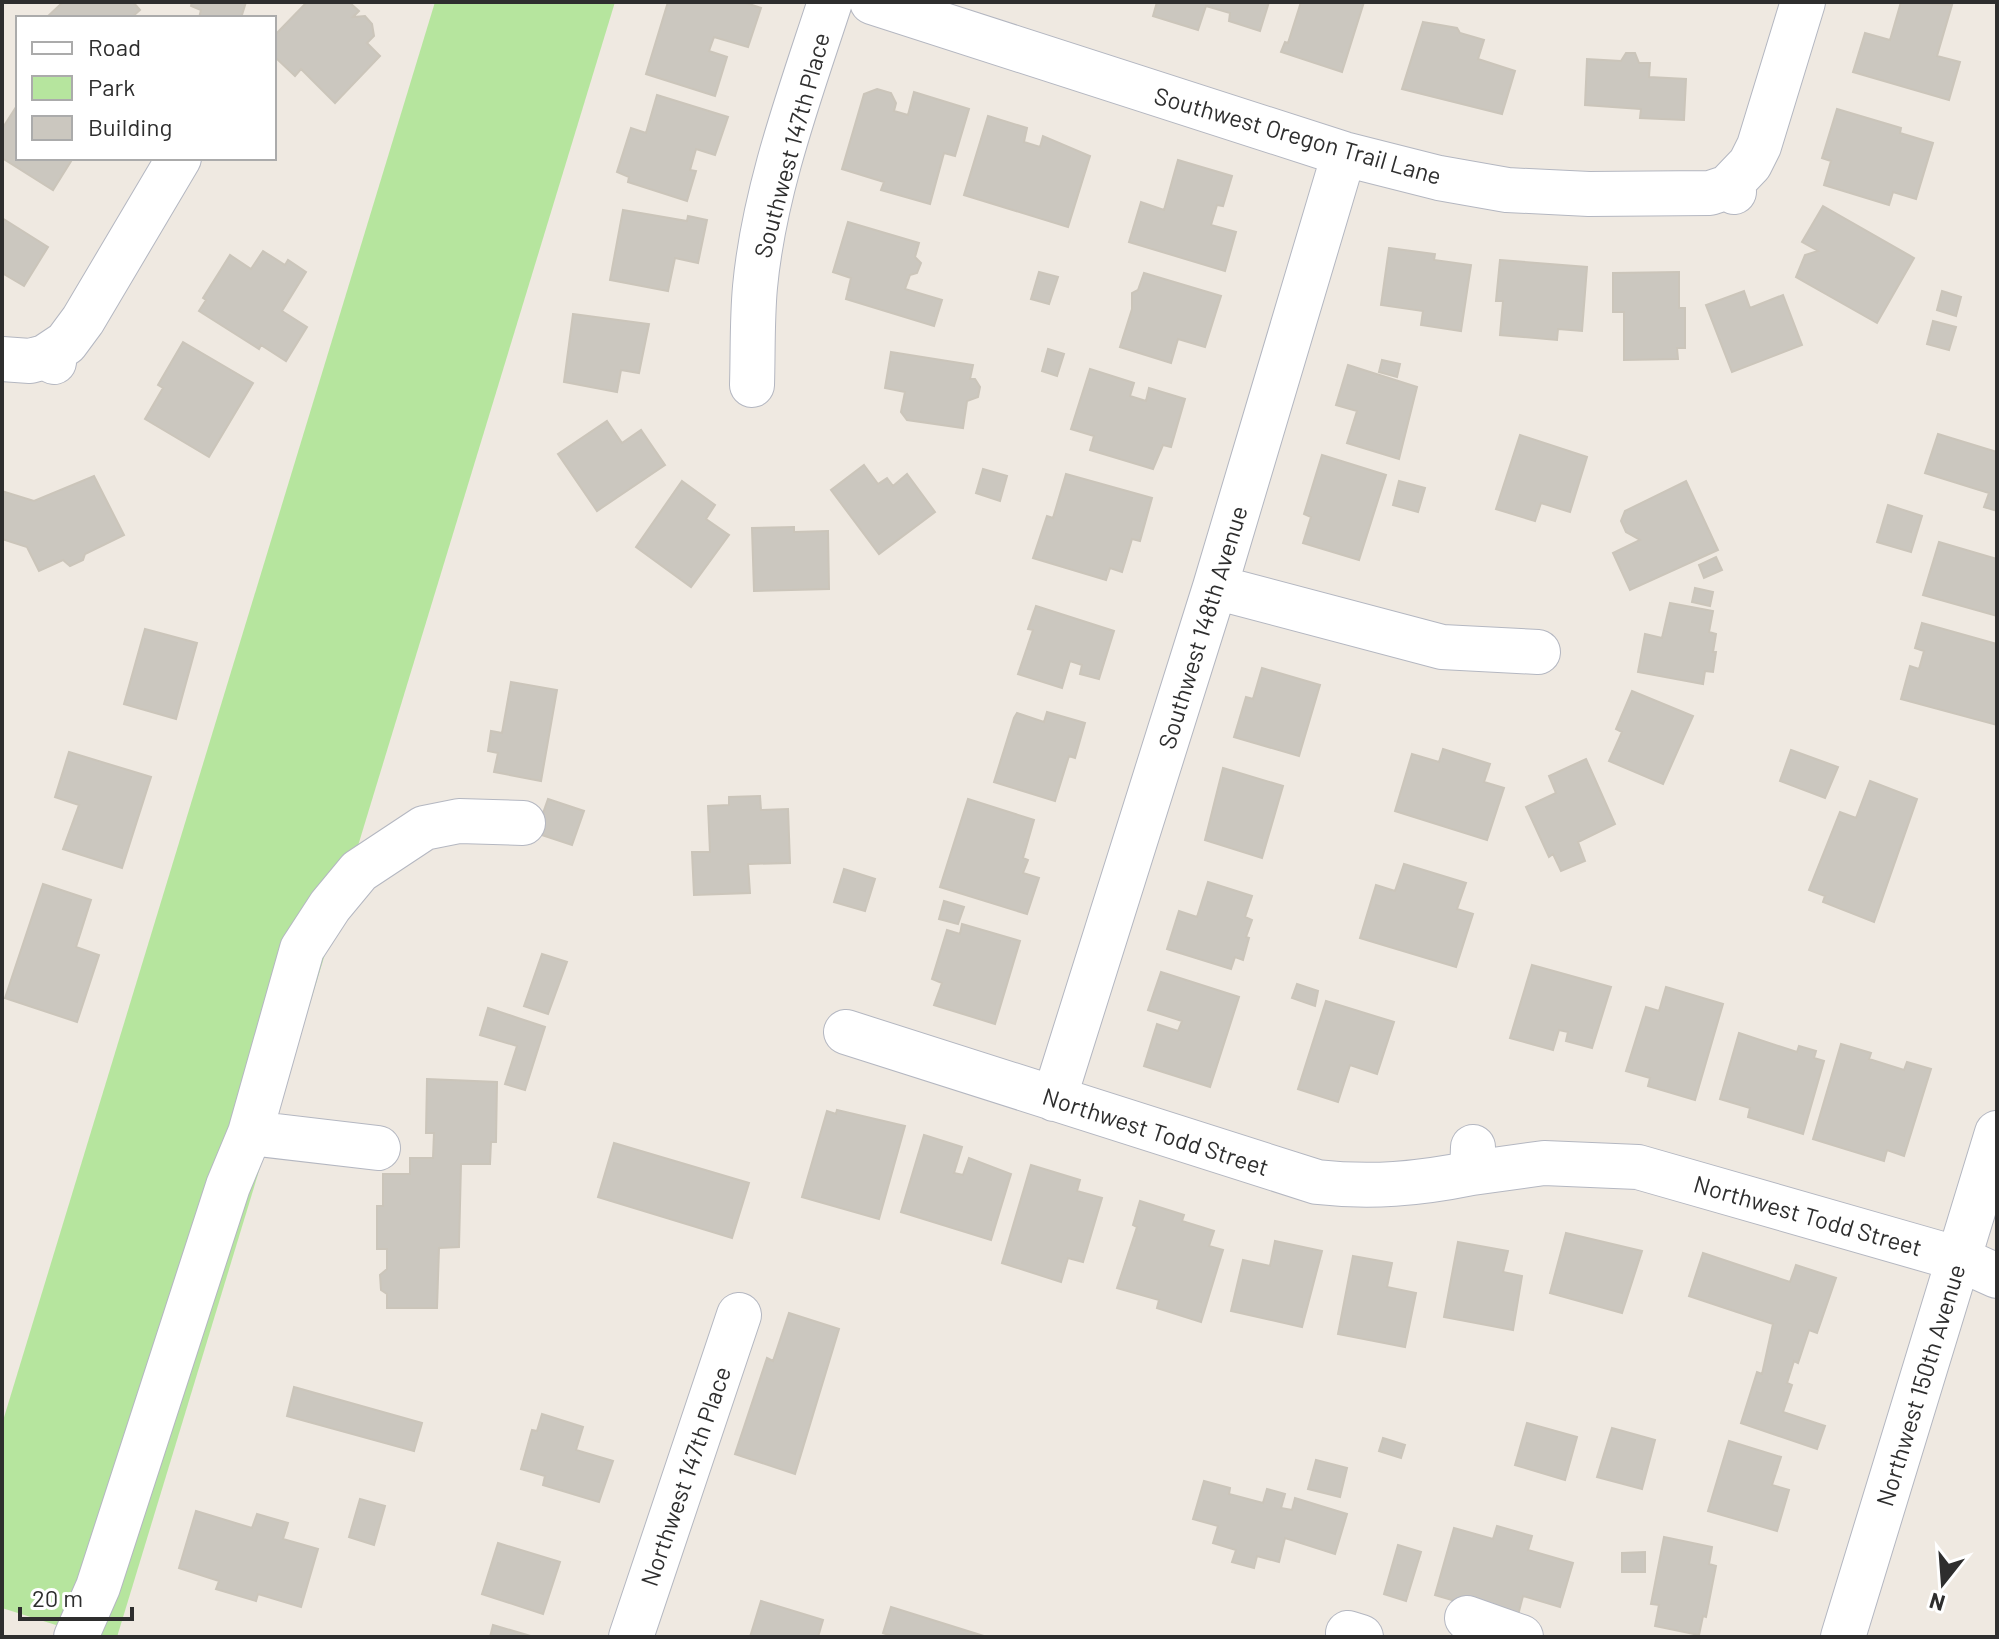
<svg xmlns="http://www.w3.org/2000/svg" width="1999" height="1639" viewBox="0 0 1999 1639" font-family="Barlow,sans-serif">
  <rect width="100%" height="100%" fill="#efe9e1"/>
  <path fill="#b6e59e" d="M435 2H615L117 1637H94L2 1608V1424Z"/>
  <path fill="#cbc7bf" stroke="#cbc5ba" stroke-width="2" d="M63 2H133L140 10 131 18H46Z
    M192 2H246L241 18H199L201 10 191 6Z
    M307 2H349L359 11 353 17 365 16 372 24 374 36 367 43 380 56 335 103 301 69 295 76 274 56V36Z
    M668 2H743L761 8 748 47 714 37 709 51 727 57 715 96 646 74Z
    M1157 2H1269L1260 31 1229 21 1230 13 1206 6 1198 30 1153 16Z
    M1301 2H1364L1342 72 1281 52 1285 42 1288 43Z
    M1901 2 1952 5 1937 56 1960 62 1949 100 1853 72 1865 33 1890 40Z
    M1423 22 1457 28 1460 33 1484 40 1478 59 1515 71 1502 114 1402 89Z
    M1626 53H1635L1639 63H1650L1649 77 1686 79 1684 120 1640 118 1641 109 1585 105 1587 59 1621 61Z
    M877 89 891 93 896 103 894 111 908 115 914 92 969 109 955 156 944 153 930 204 881 190 884 182 842 169 864 94Z
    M657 95 728 117 715 155 696 149 690 170 696 171 687 201 628 182 629 177 617 172 631 128 646 133Z
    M18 104V158H73L53 190 2 158V129Z
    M1837 109 1901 128 1900 133 1933 143 1916 199 1893 192 1889 205 1824 185 1831 161 1822 158Z
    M988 116 1027 128 1024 142 1040 147 1043 136 1090 156 1068 227 964 195Z
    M1178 160 1232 176 1223 206 1217 205 1211 225 1236 232 1225 271 1129 242 1141 202 1164 210Z
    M1823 206 1914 258 1877 323 1796 277 1805 255 1818 251 1802 242Z
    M623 210 687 221 688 216 707 220 698 263 675 258 668 291 610 280Z
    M2 218 48 247 24 286 2 273Z
    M848 222 919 243 915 257 921 263 917 273 910 275 905 289 942 300 934 326 846 299 851 278 833 272Z
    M1389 248 1435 254 1434 260 1471 265 1461 331 1421 325 1423 311 1381 305Z
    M263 251 285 265 288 260 306 272 282 311 307 327 286 361 261 345 259 349 199 311 206 300 203 298 230 255 251 269Z
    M1500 260 1587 267 1582 331 1558 329 1557 340 1500 335 1503 301H1496Z
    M1039 272 1058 277 1049 304 1031 299Z
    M1679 272V308H1685V348H1677L1678 359 1624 360V312H1613V273Z
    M1144 273 1221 296 1205 347 1178 339 1171 363 1120 347 1132 309V293L1138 290Z
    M1744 291 1750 308 1783 295 1802 345 1732 372 1706 305Z
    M1942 291 1961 297 1956 316 1937 310Z
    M573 314 649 324 639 373 621 370 617 392 564 382Z
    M1933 321 1956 327 1949 350 1927 344Z
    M183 342 253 383 209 457 145 419 163 388 158 385Z
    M1048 349 1064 354 1057 376 1042 371Z
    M891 352 973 365 970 379H975L980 387 978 397 967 401 963 428 907 420 901 412 905 392 885 388Z
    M1382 360 1400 364 1397 377 1379 372Z
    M1348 365 1417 387 1399 459 1347 443 1357 411 1336 405Z
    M1090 369 1134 383 1130 396 1146 401 1149 388 1185 399 1171 447 1163 445 1153 469 1090 450 1094 436 1071 429Z
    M607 421 622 443 641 430 665 465 597 511 558 454Z
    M1938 434 1997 452V511L1984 507 1989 493 1925 473Z
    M1520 435 1587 457 1570 512 1541 503 1535 521 1496 509Z
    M1322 455 1386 475 1359 560 1303 543 1311 517 1304 514Z
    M864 465 878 484 887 478 893 486 907 474 935 512 879 554 831 490Z
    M983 469 1007 476 1000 501 976 493Z
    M1066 474 1152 498 1140 541 1132 539 1122 572 1110 568 1106 580 1033 558 1047 516 1053 518Z
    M94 476 124 535 85 554 83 560 70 566 63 560 39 571 27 547 2 539V491L34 501Z
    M682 481 715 505 706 519 729 535 691 587 636 547Z
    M1399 481 1425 488 1418 512 1393 505Z
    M1686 481 1718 550 1630 590 1613 553 1640 540 1626 532 1621 521 1625 511Z
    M1888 505 1922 516 1911 552 1877 542Z
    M794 527V532L828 531 829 589 754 591 752 528Z
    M1939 542 1997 559V616L1923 595Z
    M1716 557 1722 570 1704 578 1699 565Z
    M1695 588 1713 592 1710 606 1692 602Z
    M1670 603 1713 611 1709 632 1716 634 1713 652H1716L1713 672 1705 671 1703 684 1638 672 1645 634 1662 638Z
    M1036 606 1114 631 1099 679 1080 674 1082 665 1070 661 1062 688 1018 674 1033 630 1028 629Z
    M1922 623 1997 644V725L1901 699 1910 666 1919 669 1924 651 1915 648Z
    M145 629 197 643 176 719 124 704Z
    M1262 668 1320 685 1299 756 1234 737 1246 697 1253 699Z
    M511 682 557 690 541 781 494 772 498 753 488 751 491 731 502 733Z
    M1632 691 1693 716 1663 784 1609 761 1622 732 1616 729Z
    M1047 712 1085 723 1075 758 1069 756 1055 801 994 782 1014 718 1017 713 1044 722Z
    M1443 749 1490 764 1484 782 1504 788 1487 840 1395 811 1412 754 1439 762Z
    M1791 750 1838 767 1825 798 1780 781Z
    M69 752 151 777 122 868 63 849 79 805 55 797Z
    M1586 759 1615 824 1578 842 1585 861 1561 871 1553 854 1549 857 1526 807 1556 793 1549 776Z
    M1223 768 1283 786 1262 858 1205 840Z
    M1870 781 1917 799 1874 922 1823 902 1825 896 1809 890 1840 812 1856 818Z
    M760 796 761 810 788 809 790 863 748 864 750 893 694 895 692 852H710L708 806 729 805V797Z
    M548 799 584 811 572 845 536 833Z
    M968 799 1034 820 1023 858 1028 860 1023 873 1039 878 1027 914 940 887Z
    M1404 864 1466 883 1457 909 1473 914 1456 967 1360 938 1376 885 1395 891Z
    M844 869 875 879 865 911 834 902Z
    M1208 882 1252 896 1245 917 1252 920 1246 937 1249 938 1243 960 1235 957 1231 969 1167 949 1179 911 1197 917Z
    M43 884 91 900 76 947 99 955 77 1022 5 998Z
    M944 901 964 907 958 924 939 919Z
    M962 924 1020 941 995 1024 934 1005 942 983 932 979 947 930 960 934Z
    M542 954 567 962 548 1014 524 1006Z
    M1532 965 1611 987 1592 1048 1566 1041 1568 1032 1559 1030 1553 1050 1510 1038Z
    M1161 972 1239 997 1210 1087 1144 1066 1157 1024 1178 1031 1182 1021 1148 1010Z
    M1297 984 1318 991 1315 1006 1292 998Z
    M1666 987 1723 1004 1695 1100 1648 1086 1650 1078 1626 1071 1646 1007 1659 1011Z
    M1326 1001 1394 1022 1377 1074 1350 1065 1338 1102 1298 1089Z
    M488 1008 545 1027 525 1090 505 1084 517 1046 480 1035Z
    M1739 1033 1797 1052 1799 1046 1816 1051 1814 1058 1824 1061 1803 1134 1748 1117 1750 1108 1720 1099Z
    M1841 1044 1871 1053 1869 1059 1904 1070 1907 1062 1931 1069 1904 1156 1887 1150 1884 1161 1813 1139Z
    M427 1079 497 1082 496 1142H491L490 1164H461L459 1247 439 1248 437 1308H387V1294L381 1290 380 1275 387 1269V1249H377V1206H383V1174H410V1158H433L434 1133H426Z
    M837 1110 905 1126 879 1219 802 1197 827 1111 836 1114Z
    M924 1135 962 1147 954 1173 963 1175 969 1158 1011 1174 991 1240 901 1212Z
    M614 1143 749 1183 732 1238 598 1197Z
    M1031 1165 1080 1180 1077 1191 1102 1198 1083 1262 1068 1258 1061 1282 1002 1263Z
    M1140 1201 1184 1215 1182 1221 1214 1231 1209 1246 1223 1250 1201 1322 1157 1308 1159 1300 1117 1288 1137 1227 1133 1225Z
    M1566 1233 1642 1251 1622 1313 1550 1293Z
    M1275 1241 1322 1251 1302 1327 1231 1311 1243 1260 1270 1266Z
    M1458 1242 1508 1251 1503 1272 1522 1276 1513 1330 1444 1317Z
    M1703 1253 1790 1282 1796 1265 1836 1278 1817 1333 1809 1330 1798 1363 1794 1361 1787 1383 1792 1385 1783 1412 1825 1426 1817 1449 1741 1423 1757 1372 1762 1374 1773 1324 1689 1296Z
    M1353 1256 1392 1263 1387 1287 1416 1293 1405 1347 1338 1334Z
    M789 1313 839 1329 795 1474 735 1454 767 1358 773 1361Z
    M294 1387 422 1423 414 1451 287 1416Z
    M542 1414 583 1427 576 1450 613 1461 599 1502 543 1485 545 1476 521 1469 532 1430 537 1431Z
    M1527 1423 1577 1437 1565 1480 1515 1465Z
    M1612 1428 1655 1440 1642 1489 1597 1477Z
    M1383 1438 1405 1445 1401 1458 1379 1451Z
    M1729 1441 1781 1457 1772 1485 1789 1490 1777 1531 1708 1511Z
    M1316 1460 1347 1468 1340 1497 1308 1489Z
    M1204 1481 1230 1488 1229 1494 1263 1503 1267 1489 1285 1494 1281 1508 1292 1510 1295 1498 1347 1514 1335 1554 1285 1538 1279 1562 1257 1556 1254 1568 1232 1562 1236 1550 1213 1543 1218 1526 1193 1519Z
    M360 1499 385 1506 374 1545 349 1537Z
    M196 1511 252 1528 257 1514 288 1523 283 1539 318 1549 301 1607 258 1594 256 1601 216 1589 219 1581 179 1568Z
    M1497 1526 1532 1536 1528 1550 1573 1563 1560 1607 1523 1596 1517 1619 1435 1595 1454 1528 1493 1539Z
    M1664 1537 1712 1547 1709 1564 1716 1566 1706 1617 1703 1616 1699 1635 1655 1626 1659 1605 1651 1604Z
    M498 1543 560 1562 543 1614 482 1594Z
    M1398 1545 1421 1552 1406 1601 1384 1594Z
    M1645 1552V1572H1622V1553Z
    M761 1601 823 1620 818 1637H750Z
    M891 1607 987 1637H895L883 1633Z
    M493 1625 534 1637H490Z"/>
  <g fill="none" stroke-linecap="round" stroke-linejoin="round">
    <g stroke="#b4b7c1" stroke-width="46">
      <path id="minor" d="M872 2 1344 154 1439 178 1507 190 1589 194 1710 193 1728 187 1734 192
        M1728 187 1750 164 1759 146 1803 2
        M45 357 66 343 83 320 179 158
        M2 359 30 361 45 357 54 362
        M752 385C753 353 752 320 755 287 764 191 800 94 830 2
        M1215 587 1442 647 1538 652
        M846 1032 1317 1182C1371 1188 1418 1184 1472 1173L1473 1147
        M1054 1099 1215 587 1344 154
        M250 1133 378 1148
        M1472 1173 1544 1163 1638 1167 1959 1259 1997 1276
        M1467 1618 1521 1637
        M1348 1633 1361 1637
        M76 1637 98 1587 228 1186 250 1133 302 949 330 906 359 871 424 828 459 821 523 823
        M631 1637 739 1315
        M1843 1637 1997 1133"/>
    </g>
    <use href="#minor" stroke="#fff" stroke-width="44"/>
  </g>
  <g text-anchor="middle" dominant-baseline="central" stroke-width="6" stroke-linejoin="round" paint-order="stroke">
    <g font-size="24" fill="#2e2e2e" stroke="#fff">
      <text transform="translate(1298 135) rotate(16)">Southwest Oregon Trail Lane</text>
      <text transform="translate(791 145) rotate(-75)">Southwest 147th Place</text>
      <text transform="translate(1202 627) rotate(-73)">Southwest 148th Avenue</text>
      <text transform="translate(1156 1131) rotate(18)">Northwest Todd Street</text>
      <text transform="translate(1808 1215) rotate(16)">Northwest Todd Street</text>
      <text transform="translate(1920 1385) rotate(-73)">Northwest 150th Avenue</text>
      <text transform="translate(685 1476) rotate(-71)">Northwest 147th Place</text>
    </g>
  </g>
  <rect width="1999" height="1639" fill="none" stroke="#2e2e2e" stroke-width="8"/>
  <rect x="16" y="16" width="260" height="144" fill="#ffffff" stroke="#ababab" stroke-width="2"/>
  <rect x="32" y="42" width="40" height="12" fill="#ffffff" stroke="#ababab" stroke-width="2"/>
  <text x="88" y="56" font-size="24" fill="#2e2e2e">Road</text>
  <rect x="32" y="76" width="40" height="24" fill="#b6e59e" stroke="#ababab" stroke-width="2"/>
  <text x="88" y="96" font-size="24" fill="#2e2e2e">Park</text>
  <rect x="32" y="116" width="40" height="24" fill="#cbc7bf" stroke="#ababab" stroke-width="2"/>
  <text x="88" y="136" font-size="24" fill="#2e2e2e">Building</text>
  <g transform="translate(1943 1583) rotate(197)" stroke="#ffffff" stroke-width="6" paint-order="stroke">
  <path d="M0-6L14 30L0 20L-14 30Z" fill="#2e2e2e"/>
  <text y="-12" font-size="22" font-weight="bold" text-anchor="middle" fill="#2e2e2e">N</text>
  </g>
  <path d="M20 1607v12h112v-12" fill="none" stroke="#2e2e2e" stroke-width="4"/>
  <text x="32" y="1607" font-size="24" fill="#2e2e2e" stroke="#ffffff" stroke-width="6" paint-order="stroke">20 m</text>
</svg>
